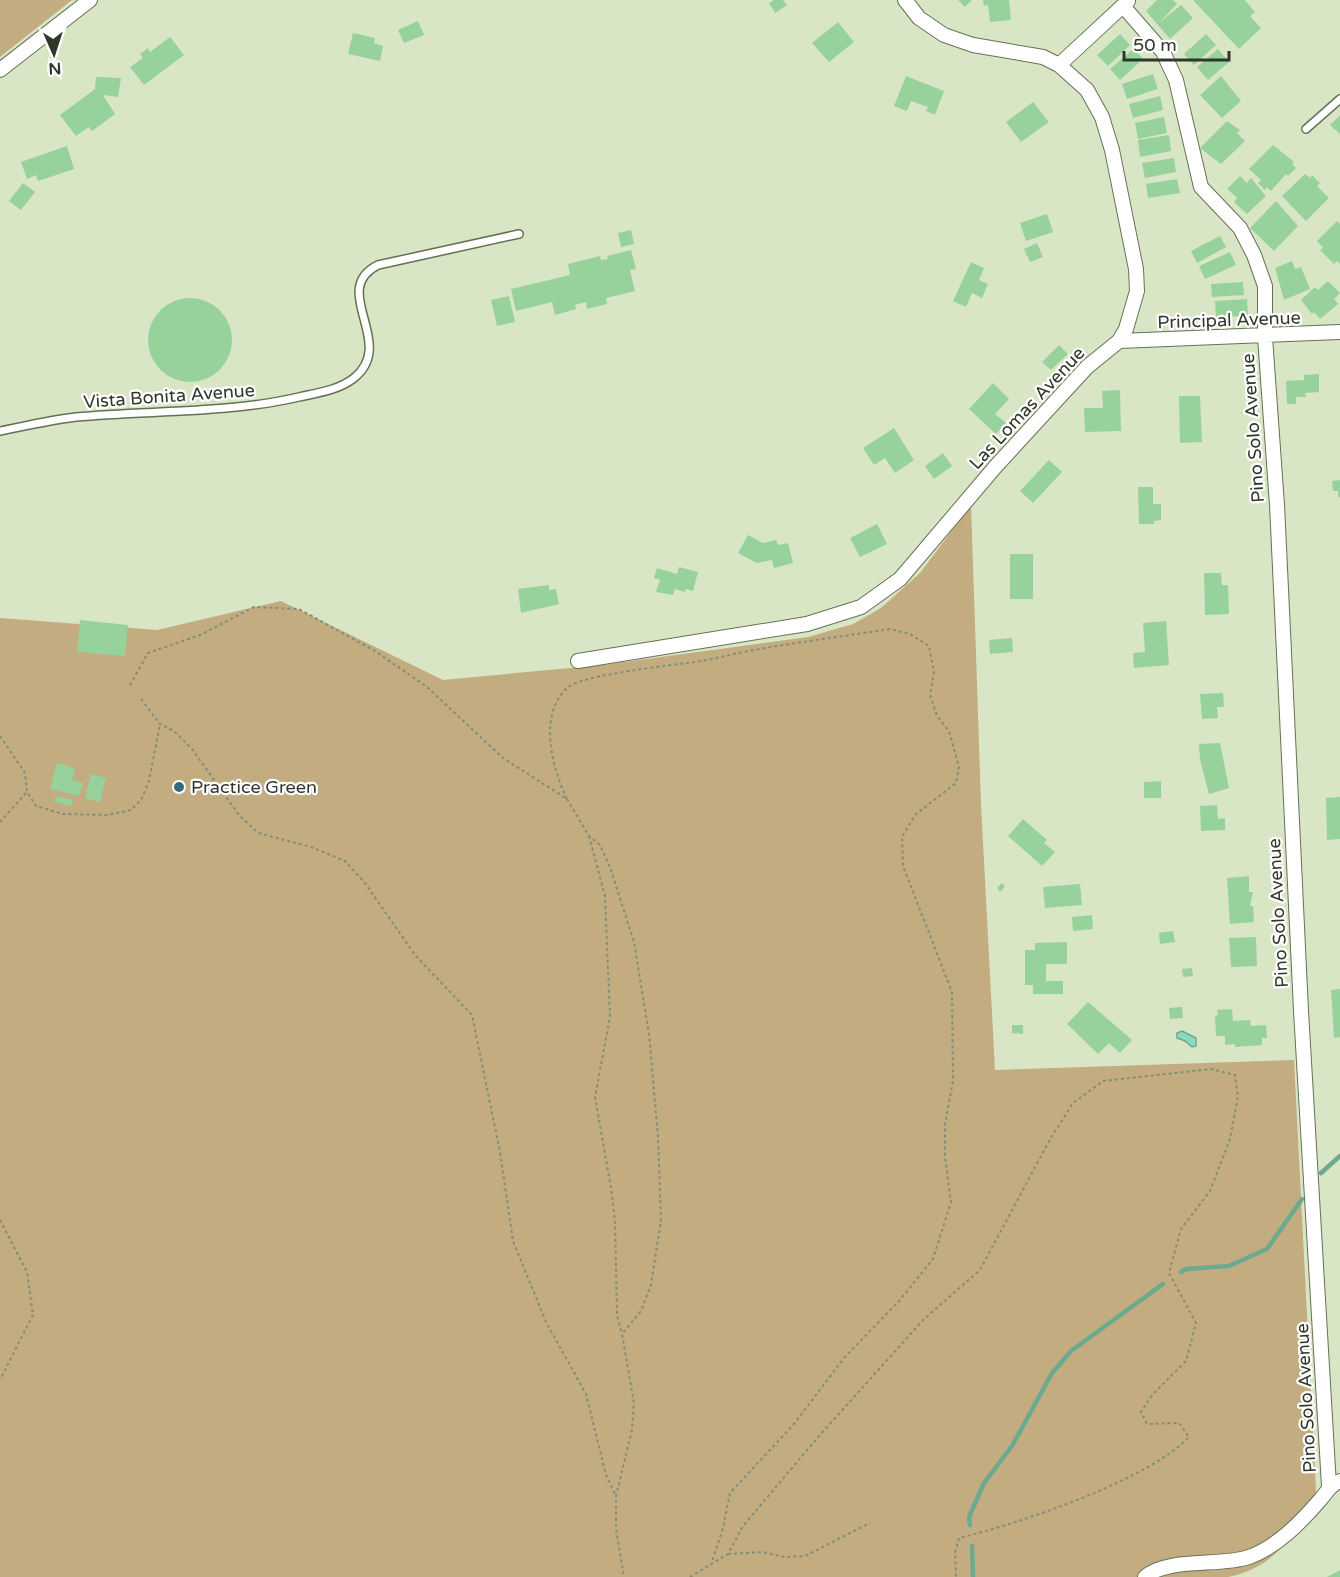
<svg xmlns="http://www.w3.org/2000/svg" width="1340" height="1577" viewBox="0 0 1340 1577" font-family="'Varela Round',sans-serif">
  <rect width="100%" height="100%" fill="#d9e6c6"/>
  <path fill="#c2ac80" d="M0 0H72L0 57Z
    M971 505 981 804 995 1070 1294 1060 1317 1510C1286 1539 1274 1568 1228 1577H0V618L157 630 281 601 443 680 602 665 808 637 853 624 881 608 920 573Z"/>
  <path fill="#86dcbb" stroke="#6caa8f" stroke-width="1.5" d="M1182 1031 1196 1038V1046L1192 1047 1185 1041 1177 1038V1033Z"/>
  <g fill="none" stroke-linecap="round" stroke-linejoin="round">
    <path stroke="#6caa8f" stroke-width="4.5" d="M1321 1173 1340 1156
      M1181 1272 1186 1269 1229 1266 1267 1249 1302 1199
      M970 1525 969 1517 984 1483 1012 1446 1052 1373 1071 1351 1163 1284
      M972 1546 973 1577"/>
  </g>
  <path fill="#97d29c" d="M774 0H783L787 5 775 13 769 3Z
    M958 0H972L965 7Z
    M983 0H1009L1011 20 990 22 988 5 984 6Z
    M1157 0H1173L1177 4 1160 22 1181 5 1193 18 1170 39 1146 11Z
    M1193 0H1245L1255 12 1250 16 1261 28 1239 49Z
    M418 21 424 35 404 43 398 30Z
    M838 22 854 42 829 62 812 43Z
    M353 33 375 38 374 43 383 46 380 61 348 54Z
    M1120 34 1130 45 1108 66 1097 55Z
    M1206 34 1216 45 1194 65 1184 54Z
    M170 37 184 55 144 85 130 67 143 58 140 54 148 48 150 52Z
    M1134 48 1143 59 1120 80 1110 69Z
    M1218 49 1229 62 1208 80 1197 67Z
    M1153 74 1158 89 1127 99 1122 84Z
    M906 76 944 91 935 115 926 111 928 107 911 101 907 111 894 106Z
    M1221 76 1241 101 1222 118 1200 95Z
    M96 77 121 78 118 97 103 95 115 114 92 131 89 127 76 136 60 115 95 89Z
    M1160 96 1163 110 1133 118 1129 104Z
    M1033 102 1049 122 1021 142 1006 122Z
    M1340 115V134L1330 125Z
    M1164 117 1167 133 1138 139 1135 123Z
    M1227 121 1240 130 1237 133 1245 141 1221 164 1200 148Z
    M1169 135 1171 151 1140 157 1138 140Z
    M1273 145 1294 162 1292 164 1296 168 1288 176 1286 174 1271 191 1267 187 1265 190 1258 183 1261 180 1249 169Z
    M67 146 74 169 38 181 36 175 27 179 21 162Z
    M1174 158 1176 172 1145 178 1142 163Z
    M1305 174 1310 178 1312 175 1320 183 1317 186 1329 198 1306 221 1282 196Z
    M1240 176 1247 183 1251 178 1266 196 1247 214 1234 202 1237 198 1227 189Z
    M1177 179 1180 193 1148 198 1146 184Z
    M23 183 35 192 21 210 9 201Z
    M1276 201 1298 226 1274 251 1250 228Z
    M1047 214 1053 232 1026 241 1020 223Z
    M1337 221 1340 224V264L1337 261 1334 264 1320 250 1323 248 1317 241Z
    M631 230 634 244 621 247 618 233Z
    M1220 236 1226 247 1197 263 1191 251Z
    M1037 243 1043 257 1030 262 1024 249Z
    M631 250 636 269 630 270 635 291 606 298 607 304 587 309 586 302 575 305 576 309 555 315 552 302 516 311 511 289 570 275 568 264 600 256 601 260 608 259 607 256Z
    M1230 252 1236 265 1205 279 1199 266Z
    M1292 261 1295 269 1301 267 1310 289 1284 300 1275 268Z
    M971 262 984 268 979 280 988 284 982 298 972 293 966 307 953 301Z
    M1328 281 1340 293 1334 299 1338 304 1320 319 1314 312 1312 314 1301 300 1315 287 1318 290Z
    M1243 282 1244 295 1212 297 1211 284Z
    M509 296 515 322 497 326 491 300Z
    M148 340a42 42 0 1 1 84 0a42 42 0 1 1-84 0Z
    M1247 299 1248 316 1216 317 1215 301Z
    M1059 345 1068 354 1051 370 1042 362Z
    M1319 374V392L1305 393 1306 397H1296V404H1287L1286 381 1304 380V375Z
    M993 383 1009 399 995 414 1006 423 996 434 969 409Z
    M1120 390 1121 431 1085 432 1084 408H1103L1102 391Z
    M1179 396H1200L1202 442 1180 443Z
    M894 428 914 460 895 473 885 458 874 465 863 448Z
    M943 453 952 466 934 479 925 466Z
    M1049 460 1062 472 1033 503 1020 491Z
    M1340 480V497H1338V491H1333L1332 481Z
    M1138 487H1153V504H1161V520L1154 521V524H1139Z
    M877 524 887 544 860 557 850 538Z
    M748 535 763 543 776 540 778 545 788 543 793 563 774 568 772 560 757 563 738 553Z
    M1010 554H1033V599H1010Z
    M679 567 698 572 693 591 686 589 685 592 675 589 673 595 656 592 660 580 654 578 657 568 677 574Z
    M1204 573H1221L1222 585H1228L1229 614 1205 615Z
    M549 585V590L556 589 559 604 521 613 518 589Z
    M80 620 128 625 125 656 77 652Z
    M1166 621 1169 665 1134 668 1133 653 1145 652 1143 623Z
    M1012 638 1013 652 990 654 989 640Z
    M1223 693 1224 707H1217L1218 718 1202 719 1200 694Z
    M1220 743 1229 788 1209 794 1200 760 1199 744Z
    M57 763 75 768 72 780 83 783 79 796 50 789Z
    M91 774 106 778 100 802 85 798Z
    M1161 781V798H1144V782Z
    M56 796 73 800 72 806 54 802Z
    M1340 797V839L1327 840 1326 798Z
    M1217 805 1218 819 1225 818V830L1201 831 1200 806Z
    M1023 819 1047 840 1044 843 1055 852 1042 866 1008 836Z
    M1249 876V892H1253L1250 906H1253L1254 922 1230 924 1227 878Z
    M1002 883 1005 887 1000 892 997 888Z
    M1080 884 1082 905 1045 908 1043 887Z
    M1092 915 1093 929 1073 931 1072 917Z
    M1173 931 1175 942 1160 944 1159 933Z
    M1256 937 1257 966 1231 967 1229 938Z
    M1067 942V964H1046V981H1063V994H1033V985H1025V950H1035V943Z
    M1192 968 1193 976 1183 977 1182 969Z
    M1340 989V1037L1334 1038 1331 990Z
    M1088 1002 1132 1040 1120 1053 1109 1043 1098 1054 1067 1024Z
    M1182 1007 1183 1018 1170 1019 1169 1008Z
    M1232 1009 1233 1021 1250 1020 1251 1026 1266 1025 1267 1038H1262V1045L1235 1047V1044L1225 1045V1036H1216L1215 1016 1218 1015 1217 1010Z
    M1012 1025H1023V1034L1012 1033Z
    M1340 1570V1577H1327Z"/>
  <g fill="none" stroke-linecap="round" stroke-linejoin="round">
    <g stroke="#657155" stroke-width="10">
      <path id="service" d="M1306 129 1340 99
        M0 431C25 426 51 420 76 417 151 410 225 414 299 397 317 393 339 390 354 378 398 343 328 290 378 265L519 234"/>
    </g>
    <g stroke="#657155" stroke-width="16">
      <path id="minor" d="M1123 6 1163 52 1176 80 1201 187 1240 228 1254 255 1265 286V337L1277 505 1301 1011 1329 1486
        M1059 65 1128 1
        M0 70 90 0
        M1119 341 1340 332
        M578 661 807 624 861 607 900 579 996 466 1087 367 1119 341 1126 329 1137 291 1136 269 1112 150 1102 117 1087 90 1059 65 1043 57 973 45 944 35 919 18 905 0
        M1145 1577C1168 1557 1219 1567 1249 1557 1277 1547 1301 1522 1320 1500 1328 1491 1329 1486 1340 1481"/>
    </g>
    <path stroke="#848e77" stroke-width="2" stroke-dasharray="3 3" stroke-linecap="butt" d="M130 685 148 653 200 635 254 607 299 609 375 651 427 687 503 758 567 799C552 768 538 715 567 688 582 674 676 665 701 661 719 658 736 653 754 650 799 642 845 636 890 629L910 634 929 646 934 672 930 695 937 716 949 731 959 767 956 783 915 815 902 837 903 866 952 992 953 1081 945 1124V1157L951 1202 933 1259 899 1301 844 1358 794 1424 730 1493 723 1528 711 1565
      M141 699 160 724 174 731 192 749 239 815 258 833 311 847 345 861 365 883 415 955 472 1015 500 1152 513 1241 546 1322 586 1394 606 1475 616 1496
      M0 736 25 773 27 792 36 806 63 814 108 815 131 810 141 800 149 781 160 724
      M567 799 589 836 600 845 610 867 634 942 649 1034 658 1137 661 1220 651 1285 641 1311 622 1334 634 1403 632 1430 616 1496V1529L624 1577
      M0 822 27 792
      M589 836 605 896 610 1017 595 1097 612 1194 615 1223 617 1315 622 1334
      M0 1220 27 1272 33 1315 0 1380
      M728 1554 762 1552 785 1557 805 1556 870 1523
      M690 1577 728 1554 743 1526 819 1436 923 1320 980 1270 1049 1141 1073 1103 1103 1081 1211 1069 1235 1075 1238 1096 1230 1139 1210 1191 1181 1229 1169 1273 1196 1323 1186 1361 1153 1394 1141 1412 1147 1424 1179 1423 1189 1437C1149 1480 1018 1524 959 1538L955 1553 956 1577"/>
    <use href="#service" stroke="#fff" stroke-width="7"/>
    <use href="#minor" stroke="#fff" stroke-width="14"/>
  </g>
  <circle fill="#326b84" stroke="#fff" stroke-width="2" cx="179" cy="787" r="6"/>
  <g text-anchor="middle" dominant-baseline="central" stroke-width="4.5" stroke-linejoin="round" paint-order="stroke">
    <g font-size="18" fill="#303629" stroke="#fff">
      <text transform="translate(1229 320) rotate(-2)">Principal Avenue</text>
      <text transform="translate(169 396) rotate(-4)">Vista Bonita Avenue</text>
      <text transform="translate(1027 408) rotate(-47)">Las Lomas Avenue</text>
      <text transform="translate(1253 428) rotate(-94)">Pino Solo Avenue</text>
      <text transform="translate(1278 913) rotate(-93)">Pino Solo Avenue</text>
      <text transform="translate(1306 1398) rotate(-93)">Pino Solo Avenue</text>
    </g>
    <g font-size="18" fill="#303629" stroke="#fff" text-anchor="start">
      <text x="191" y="787">Practice Green</text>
    </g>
  </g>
  <g transform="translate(54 54) rotate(177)" stroke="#ffffff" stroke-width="4.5" paint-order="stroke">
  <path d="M0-4.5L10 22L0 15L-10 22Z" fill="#303629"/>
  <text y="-9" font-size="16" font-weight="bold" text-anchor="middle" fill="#303629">N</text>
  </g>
  <path d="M1124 51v9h105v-9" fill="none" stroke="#303629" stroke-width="3"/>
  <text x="1133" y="51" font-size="18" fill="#303629" stroke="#ffffff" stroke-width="4.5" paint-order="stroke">50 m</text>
</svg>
